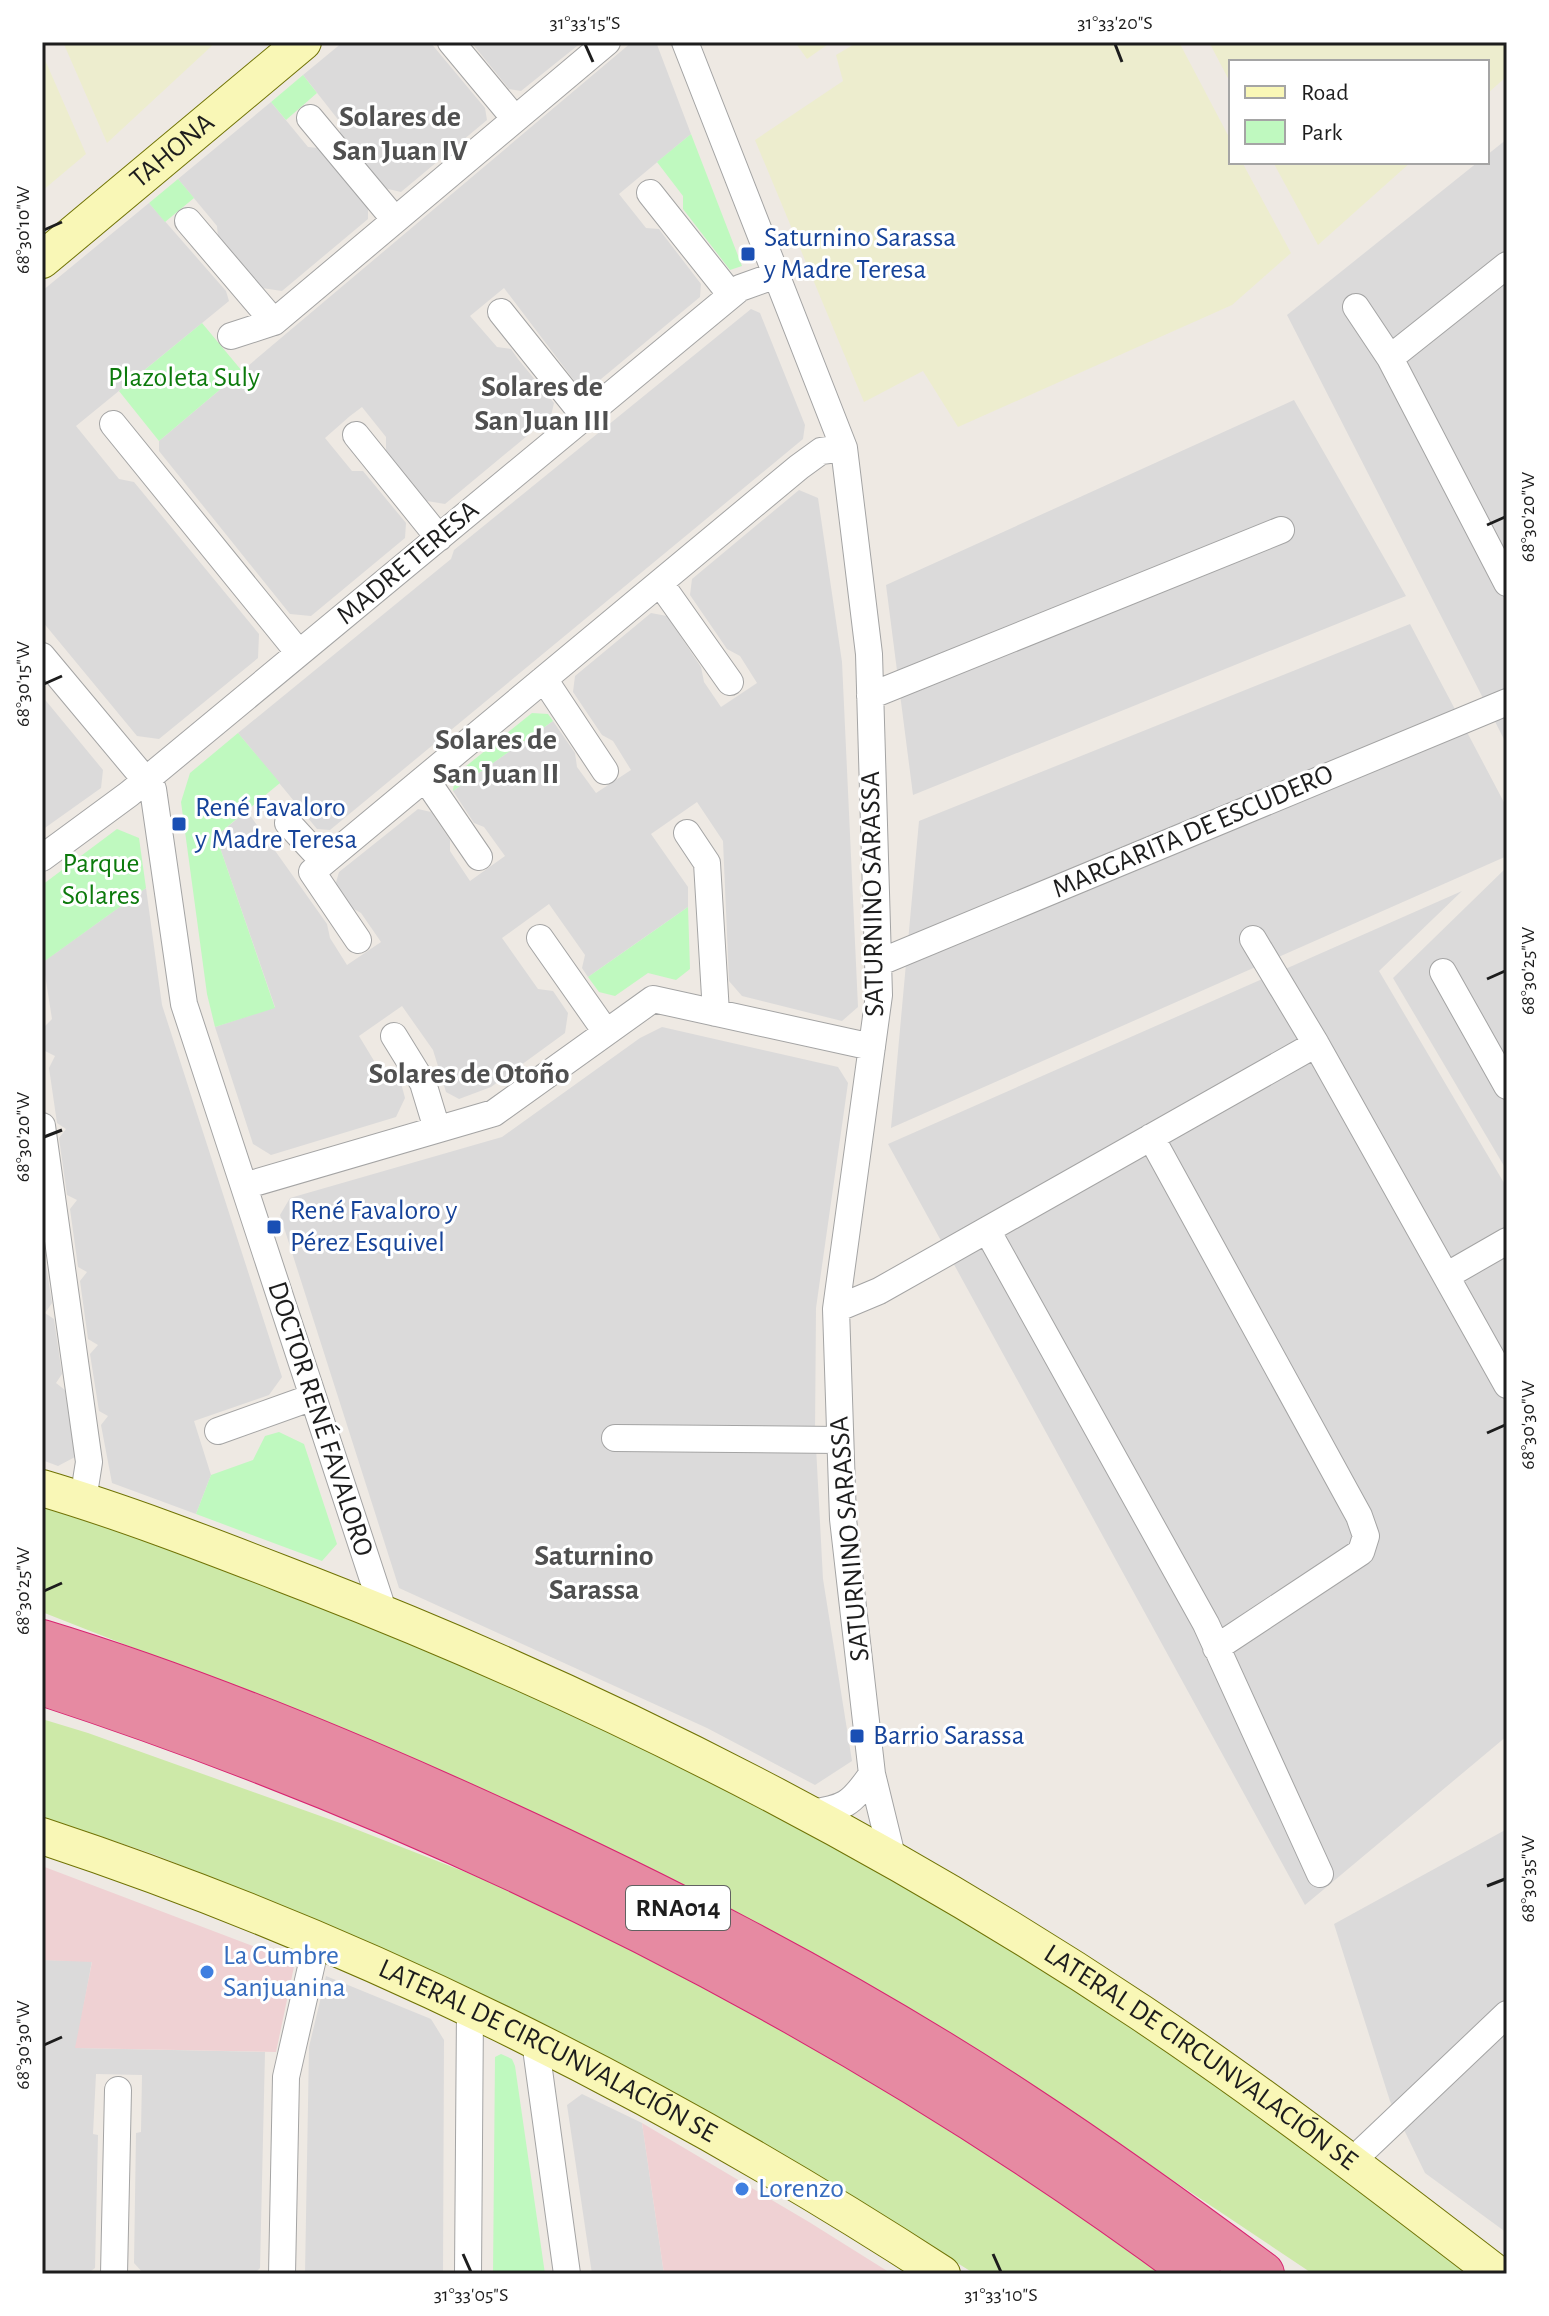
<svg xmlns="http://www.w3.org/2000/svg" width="1549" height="2316" viewBox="0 0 1549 2316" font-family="'Alegreya Sans',sans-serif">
  <rect width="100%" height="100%" fill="#eee9e3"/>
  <path fill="#dbdada" d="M343 42H430L485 108 487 120 401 192 384 188 340 134V122L303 75Z
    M471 42H582L521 91 509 89Z
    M632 42H656L691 134 619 194 646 228 659 229 665 237 701 284 700 297 595 384 576 383 504 288 470 316 497 347 511 349 518 359 554 403 551 416 445 504 427 501 394 462 386 453V437L362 407 350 416 325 438 352 471H363L406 523 405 538 311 616 290 614 159 451V441Z
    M271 102 308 147 319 148 368 208V219L282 291 262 288 218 237 217 226 178 179Z
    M1507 139V745L1287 315 1478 162H1487V155Z
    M149 203 226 291 229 301 76 426 119 479 134 482 259 634 258 658 159 739 137 736 42 621V291Z
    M751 309 760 313 805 425 803 439 330 830 317 829 238 733 451 559 454 550Z
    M1294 400 1406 596 913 795 886 585Z
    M799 490 818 498 842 662 858 1007 842 1021 742 996 729 981 723 841 697 802 651 834 688 887V907L645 937 588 977 582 968 585 955 549 904 502 938 538 989 553 991 568 1013 565 1033 491 1087 459 1099 446 1092 433 1050 402 1006 359 1036 385 1079 401 1083 405 1098 396 1117 271 1155 253 1144 215 1027 275 1007 216 836 247 811 327 924 330 938 347 965 381 942 361 913 350 907 335 886 339 872 418 809 431 812 450 840V851L470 881 505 856 484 827 474 823 453 791 553 721 575 753 577 767 596 793 631 770 613 741 602 735 573 692 575 676 651 613 667 616 701 667 704 682 721 707 757 683 740 656 727 649 690 595 692 579Z
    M1410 624 1507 808V856L891 1128 919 821Z
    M42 696 103 770 101 788 42 830Z
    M1507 867V1171L1393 978Z
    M146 888 162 1005 282 1377 269 1395 194 1421 211 1475 196 1514 112 1483 101 1425 108 1416 99 1411 90 1354 98 1345 88 1339 80 1281 87 1272 78 1267 70 1209 77 1200 67 1195 59 1138 66 1129 57 1123 49 1068 55 1056 45 1051 42 1029 52 1019 43 962Z
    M1462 891 1379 971 1507 1188V1736L1305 1905 888 1144Z
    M662 1027 838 1067 848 1083 816 1308 815 1433 604 1430V1445L615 1451 816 1447 823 1579 852 1761 815 1785 707 1728 399 1588 280 1215 290 1198 502 1137 640 1038Z
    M43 1246 52 1303 45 1313 54 1319 62 1374 56 1383 65 1390 75 1457 58 1466 42 1460Z
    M1507 1829V2233L1425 2173 1390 2101 1334 1924Z
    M42 1960 92 1961 76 2048 265 2052 260 2268 254 2274H144L134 2263 136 2133 141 2132 142 2075 96 2074 93 2134 98 2135 95 2268 87 2274H42Z
    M326 1976 431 2019 444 2040 443 2274H305L309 2047Z
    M582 2094 642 2123 664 2274H592L567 2105Z"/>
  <path fill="#efd1d3" d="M42 1866 295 1962 276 2052 75 2048 92 1962 42 1960Z
    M642 2123 809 2222 892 2274H664Z"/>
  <path fill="#ededce" d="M63 42H216L107 143Z
    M795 42H831L807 59Z
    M858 42H1179L1231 141V162H1242L1291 253 1232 305 958 427 923 371 864 402 755 140 843 81 836 55Z
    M1209 42H1507V76L1487 94V62H1231V84Z
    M42 53 86 154 42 191Z
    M1273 162H1411L1318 245Z"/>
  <path fill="#cde9a8" d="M42 1507C107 1528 172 1549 236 1573 510 1675 774 1803 1022 1958 1059 1981 1097 2003 1133 2027 1249 2105 1359 2190 1470 2274H1313L1024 2081 757 1924 682 1884 506 1800 394 1750 42 1612Z
    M42 1719 88 1733 340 1823 473 1875 589 1927 763 2017 1027 2175 1166 2274H975L782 2154 634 2071 507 2007 330 1926 220 1881 153 1854 42 1817Z"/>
  <path fill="#bff9bf" d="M303 75 317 93 286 120 271 102Z
    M691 134 742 266 730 270 683 209V196L657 162Z
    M178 179 194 198 165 222 149 203Z
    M202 323 242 371 159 441 119 391Z
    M532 713 548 714 553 721 453 791 455 775Z
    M238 733 280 783 216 836 275 1008 215 1027 207 994 181 802 190 773Z
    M117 829 139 838 146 888 42 963V885Z
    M688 907 690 969 676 980 648 973 615 996 599 992 588 977Z
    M279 1432 304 1444 337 1544 322 1561 196 1514 211 1475 253 1460 265 1436Z
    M501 2054 512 2059 515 2066 545 2274H493L495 2057Z"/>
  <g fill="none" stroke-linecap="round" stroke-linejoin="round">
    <g stroke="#a4a4a4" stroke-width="28">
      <path id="street" d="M451 42 515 119
        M685 42 844 448 869 654 879 995 836 1309 843 1519 872 1774 893 1860
        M310 118 395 220
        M650 193 731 295
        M188 221 274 322
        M1356 307 1390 358 1507 583
        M501 312 585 417
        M231 336 274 322 607 42
        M1390 358 1507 265
        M113 424 299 653
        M356 435 439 538
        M660 583 730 682
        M42 656 153 789 184 1004 384 1613
        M544 679 605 771
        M870 696 1281 530
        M425 778 479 857
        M288 823 324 862
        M687 833 707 863 716 1013
        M42 858 129 794 740 288 776 275
        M540 938 606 1032
        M1253 939 1316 1044 1507 1385
        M358 940 312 872 799 467 821 451 844 448
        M878 963 1507 702
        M1443 972 1507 1086
        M394 1036 423 1083 437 1129
        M42 1126 89 1462 83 1500
        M1151 1137 1359 1516 1366 1536 1361 1552 1216 1648
        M244 1186 494 1113 653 999 872 1047
        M987 1230 1206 1624 1320 1874
        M1446 1276 1507 1241
        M836 1309 879 1291 1316 1044
        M218 1431 313 1397
        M615 1438 840 1440
        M806 1814C845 1807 849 1807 872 1774
        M535 2041 567 2274
        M1350 2163 1507 2014
        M114 2274 118 2090
        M282 2274 286 2077 317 1941
        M468 2274 470 2009"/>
    </g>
    <g stroke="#707305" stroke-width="38">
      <g id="secondary">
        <path id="s1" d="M42 260 303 42"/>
        <path id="s2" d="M42 1488C133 1515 221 1550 309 1584 600 1697 880 1839 1140 2012 1263 2094 1380 2184 1497 2274"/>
        <path id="s3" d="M42 1836C359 1941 662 2092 942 2274"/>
      </g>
    </g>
    <g stroke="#d82470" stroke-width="46">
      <path id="highway" d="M42 1642C177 1683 308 1736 437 1793 639 1883 839 1984 1024 2106 1105 2159 1184 2216 1262 2274
        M42 1683C454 1818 850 2015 1198 2274"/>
    </g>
    <use href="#street" stroke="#fff" stroke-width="26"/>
    <use href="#secondary" stroke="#f9f7b6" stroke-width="36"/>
    <use href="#highway" stroke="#e68aa2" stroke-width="44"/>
  </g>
  <path fill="none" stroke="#1d1d1d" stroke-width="3" d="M585 44 593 62M1115 44 1122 62M44 230 62 222M1487 525 1505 517M44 684 62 676M1487 979 1505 971M44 1137 62 1130M1487 1433 1505 1425M44 1591 62 1583M1487 1886 1505 1879M44 2045 62 2037M463 2254 471 2272M993 2254 1001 2272"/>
  <g fill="#1a4fb4" stroke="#fff" stroke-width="3">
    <rect x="740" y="246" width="16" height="16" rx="4"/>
    <rect x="171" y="816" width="16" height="16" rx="4"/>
    <rect x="266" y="1219" width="16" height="16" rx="4"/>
    <rect x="849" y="1728" width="16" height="16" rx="4"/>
  </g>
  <g fill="#3f7fe0" stroke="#fff" stroke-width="3">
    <circle cx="207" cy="1972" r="8"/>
    <circle cx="742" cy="2189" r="8"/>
  </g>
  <g text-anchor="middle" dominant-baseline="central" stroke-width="6" stroke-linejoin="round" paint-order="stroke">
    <rect fill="#fff" stroke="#616161" stroke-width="2" x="626" y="1886" width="104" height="44" rx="6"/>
    <g font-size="26" font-weight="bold" fill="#1d1d1d">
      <text x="678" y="1908">RNA014</text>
    </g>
    <g font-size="28" fill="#1d1d1d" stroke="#fff">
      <text stroke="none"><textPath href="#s1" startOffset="170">TAHONA</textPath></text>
      <text transform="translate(408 563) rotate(-40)">MADRE TERESA</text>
      <text transform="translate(1193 832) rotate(-23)">MARGARITA DE ESCUDERO</text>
      <text transform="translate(873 894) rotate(-91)">SATURNINO SARASSA</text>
      <text transform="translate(320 1419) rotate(72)">DOCTOR RENÉ FAVALORO</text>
      <text transform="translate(850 1539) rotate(-95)">SATURNINO SARASSA</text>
      <text stroke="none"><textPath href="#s3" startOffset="550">LATERAL DE CIRCUNVALACIÓN SE</textPath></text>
      <text stroke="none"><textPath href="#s2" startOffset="1296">LATERAL DE CIRCUNVALACIÓN SE</textPath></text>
    </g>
    <g font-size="28" fill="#164399" stroke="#fff" text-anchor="start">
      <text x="764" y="238">Saturnino Sarassa<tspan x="764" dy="32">y Madre Teresa</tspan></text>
      <text x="195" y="808">René Favaloro<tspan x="195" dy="32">y Madre Teresa</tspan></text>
      <text x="290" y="1211">René Favaloro y<tspan x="290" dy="32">Pérez Esquivel</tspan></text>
      <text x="873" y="1736">Barrio Sarassa</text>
    </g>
    <g font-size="28" fill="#0c7a0c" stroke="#fff">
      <text x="184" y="378">Plazoleta Suly</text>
      <text x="101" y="864">Parque<tspan x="101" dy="32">Solares</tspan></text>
    </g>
    <g font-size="28" fill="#366cbe" stroke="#fff" text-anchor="start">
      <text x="223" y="1956">La Cumbre<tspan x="223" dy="32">Sanjuanina</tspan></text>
      <text x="758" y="2189">Lorenzo</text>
    </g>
    <g font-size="30" font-weight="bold" fill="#505050" stroke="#fff">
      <text x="400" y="117">Solares de<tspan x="400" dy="34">San Juan IV</tspan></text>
      <text x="542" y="387">Solares de<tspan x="542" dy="34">San Juan III</tspan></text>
      <text x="496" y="740">Solares de<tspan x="496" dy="34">San Juan II</tspan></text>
      <text x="469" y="1074">Solares de Otoño</text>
      <text x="594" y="1556">Saturnino<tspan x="594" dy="34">Sarassa</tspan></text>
    </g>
  </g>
  <rect width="1549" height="2316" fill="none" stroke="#ffffff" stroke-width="88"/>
  <rect x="1229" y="60" width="260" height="104" fill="#ffffff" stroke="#a5a5a5" stroke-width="2"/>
  <rect x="1245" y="86" width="40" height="12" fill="#f9f7b6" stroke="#a5a5a5" stroke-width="2"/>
  <text x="1301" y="100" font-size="24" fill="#1d1d1d">Road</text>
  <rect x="1245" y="120" width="40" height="24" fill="#bff9bf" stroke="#a5a5a5" stroke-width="2"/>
  <text x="1301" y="140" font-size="24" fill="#1d1d1d">Park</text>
  <rect x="44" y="44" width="1461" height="2228" fill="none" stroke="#1d1d1d" stroke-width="3"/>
  <g font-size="20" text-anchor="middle" fill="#1d1d1d">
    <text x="585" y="29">31°33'15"S</text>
    <text x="1115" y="29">31°33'20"S</text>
    <text transform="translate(22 230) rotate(-90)" y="7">68°30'10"W</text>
    <text transform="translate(1527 517) rotate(-90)" y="7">68°30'20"W</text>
    <text transform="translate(22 684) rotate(-90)" y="7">68°30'15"W</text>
    <text transform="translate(1527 971) rotate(-90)" y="7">68°30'25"W</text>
    <text transform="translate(22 1137) rotate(-90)" y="7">68°30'20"W</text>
    <text transform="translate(1527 1425) rotate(-90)" y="7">68°30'30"W</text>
    <text transform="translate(22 1591) rotate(-90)" y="7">68°30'25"W</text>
    <text transform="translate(1527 1879) rotate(-90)" y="7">68°30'35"W</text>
    <text transform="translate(22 2045) rotate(-90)" y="7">68°30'30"W</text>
    <text x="471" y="2301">31°33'05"S</text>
    <text x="1001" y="2301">31°33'10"S</text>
  </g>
</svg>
